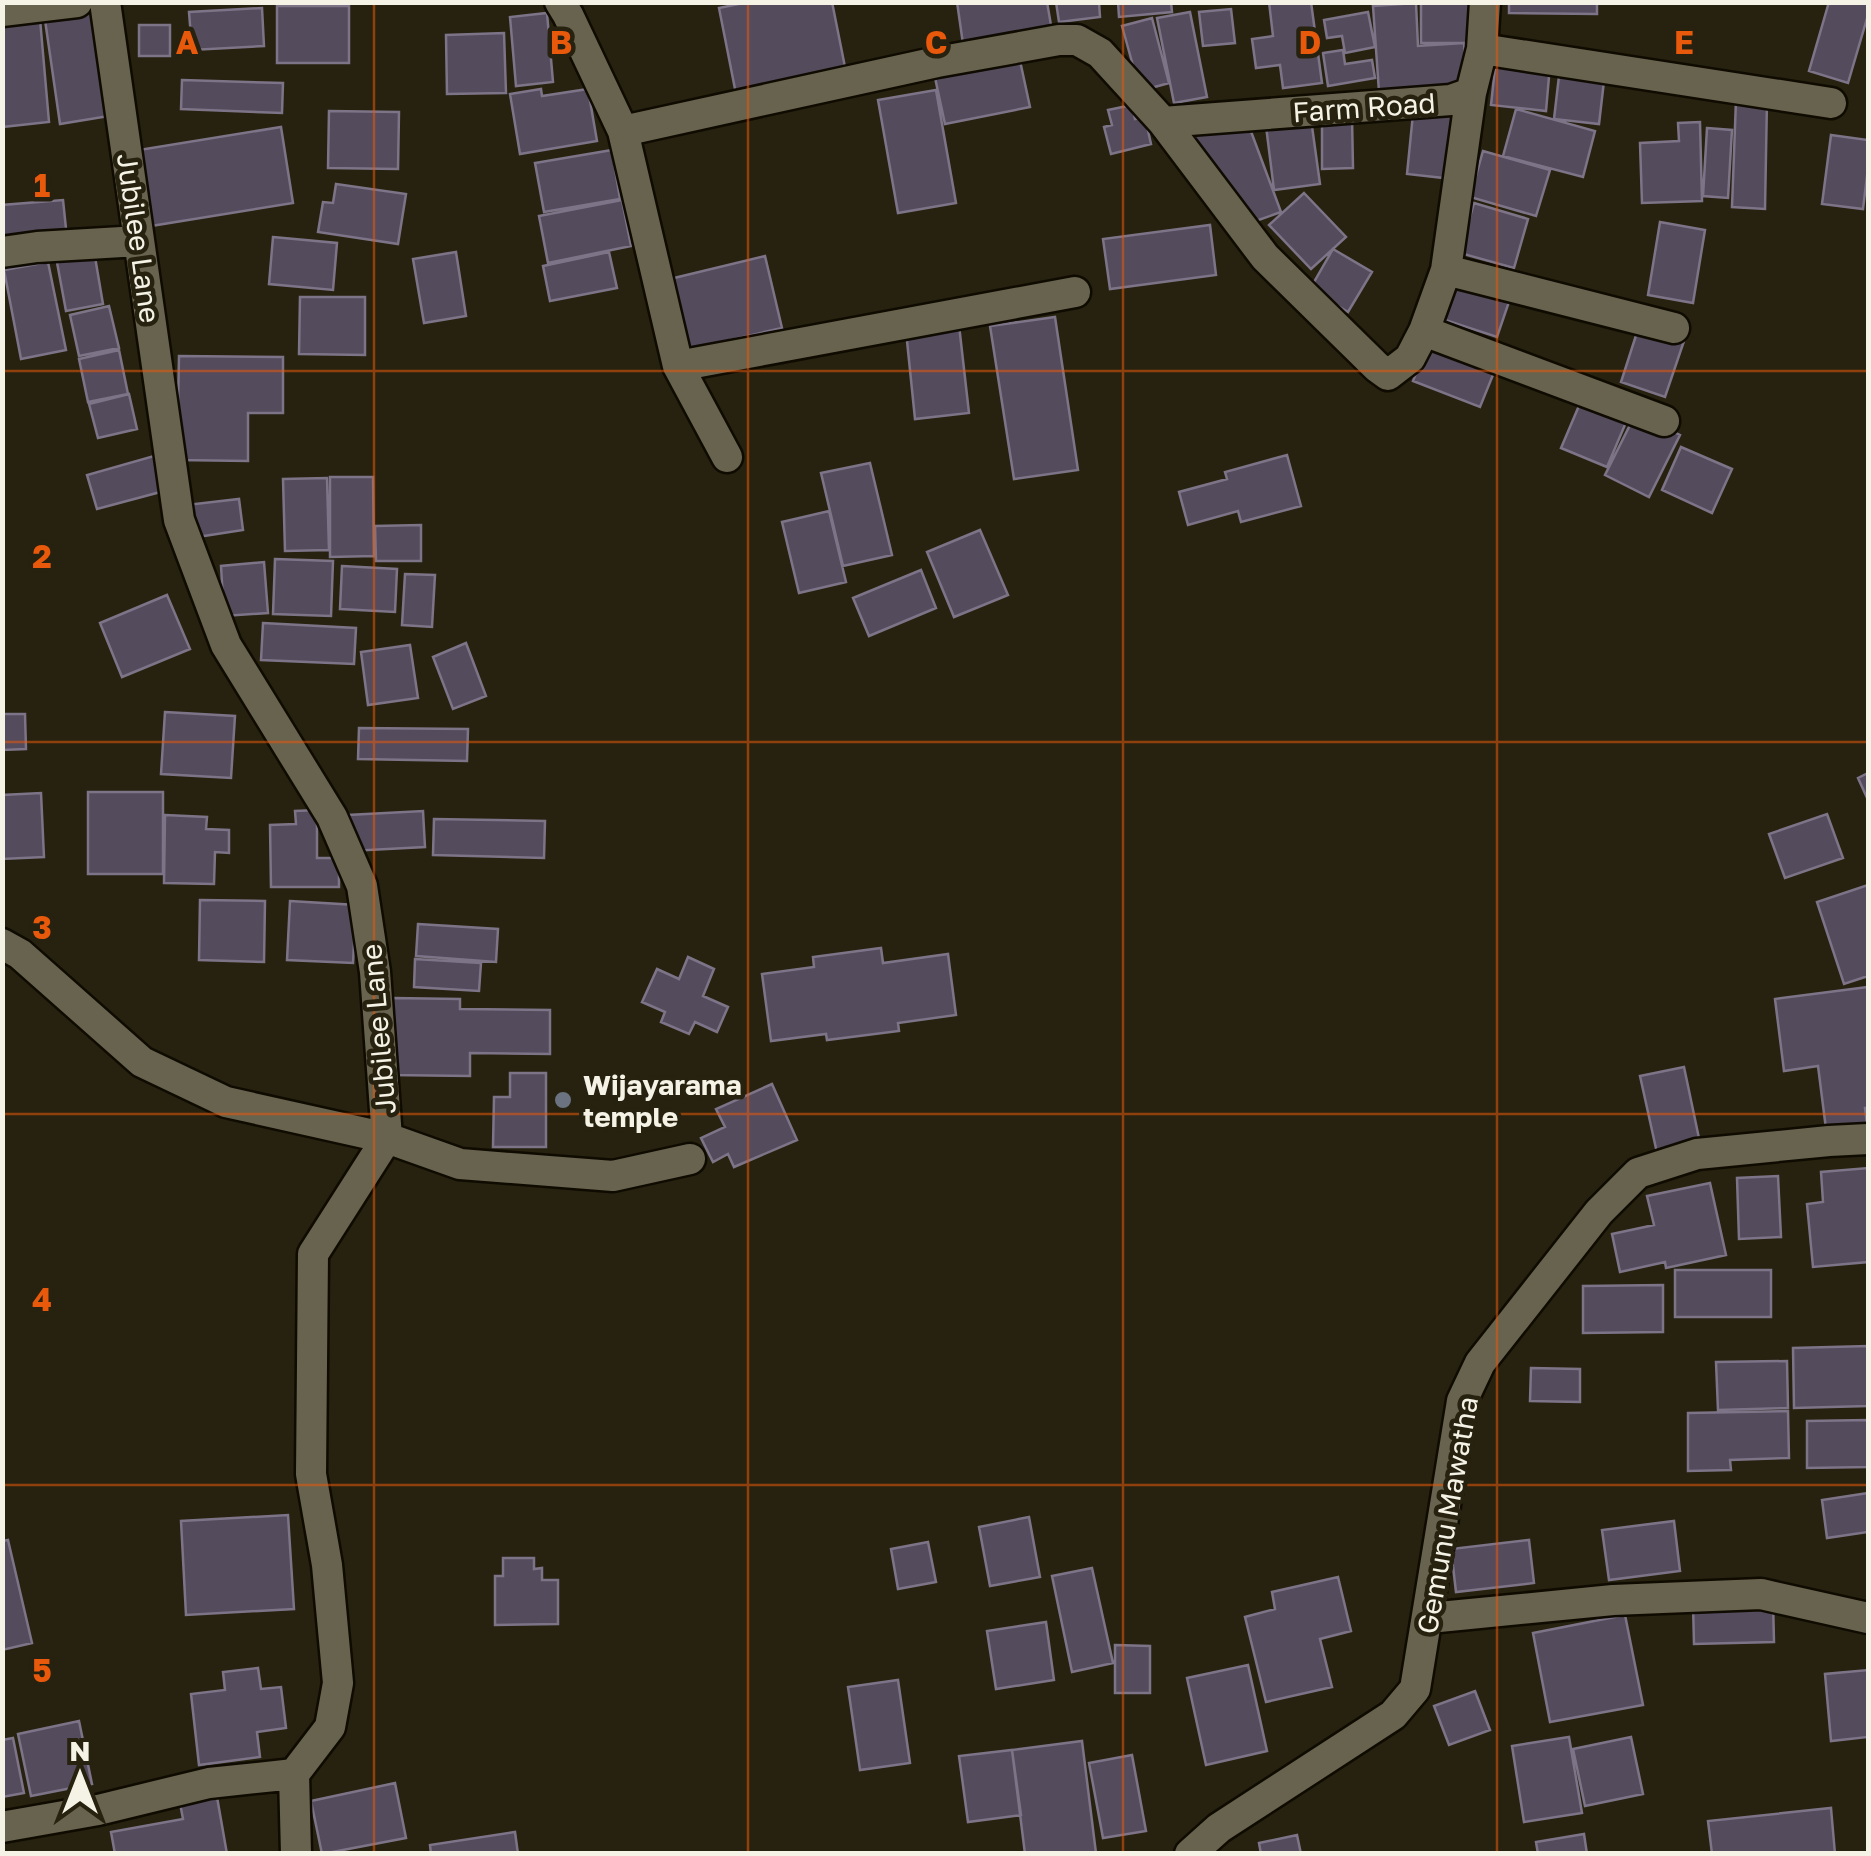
<svg xmlns="http://www.w3.org/2000/svg" width="1871" height="1856" viewBox="0 0 1871 1856" font-family="'Golos Text',sans-serif">
  <rect width="100%" height="100%" fill="#26220f"/>
  <path fill="#544b5d" stroke="#7e7488" stroke-width="2.5" d="M748 2H832L846 72 736 94 719 8Z
    M957 2H1047L1052 31 963 44Z
    M1056 2H1099L1100 17 1059 22Z
    M1118 2H1171L1172 12 1119 17Z
    M1269 2H1311L1322 83 1283 88 1280 65 1256 68 1252 39 1273 36Z
    M1421 2H1470L1471 43H1421Z
    M1509 2H1597V14L1509 13Z
    M1829 2H1868V15L1848 83 1809 71Z
    M1416 3 1418 46 1464 43 1467 87 1379 92 1373 6Z
    M277 6H349V63H277Z
    M262 8 264 46 192 50 189 12Z
    M1231 9 1235 43 1203 46 1199 12Z
    M94 12 109 116 60 124 45 20Z
    M1190 12 1207 97 1174 103 1157 18Z
    M1368 12 1375 47 1345 53 1342 36 1327 38 1324 20Z
    M547 13 553 82 516 86 510 17Z
    M1152 18 1169 83 1140 91 1122 26Z
    M40 19 49 122 2 127V22Z
    M139 25H170V56H139Z
    M504 33 506 93 447 94 446 35Z
    M1343 50 1345 64 1372 60 1375 78 1328 86 1323 53Z
    M1019 56 1030 107 945 124 934 73Z
    M1496 59 1550 65 1546 111 1491 105Z
    M1559 76 1604 81 1599 124 1554 119Z
    M182 80 283 83 282 113 181 109Z
    M541 89 542 96 588 89 597 141 520 154 510 94Z
    M936 90 956 203 898 213 878 100Z
    M1736 100H1767L1765 209 1732 207Z
    M1414 104 1461 109 1453 179 1407 174Z
    M1132 105 1135 119 1145 117 1151 144 1111 154 1104 127 1112 125 1108 110Z
    M1516 109 1595 131 1583 177 1503 156Z
    M329 111 399 112 398 169 328 168Z
    M1322 117H1352L1353 168 1322 169Z
    M1246 118 1281 212 1253 222 1185 133Z
    M1311 119 1320 184 1274 190 1266 126Z
    M1700 122 1702 201 1642 203 1640 143 1679 141 1678 123Z
    M281 127 293 203 151 226 139 150Z
    M1707 128 1732 130 1728 198 1703 196Z
    M1831 135 1868 140V168L1863 209 1822 204Z
    M612 150 620 199 544 212 535 163Z
    M1483 151 1550 170 1536 216 1470 197Z
    M336 184 406 194 398 244 318 232 323 202 333 203Z
    M1304 193 1346 237 1311 269 1269 225Z
    M63 200 67 238 2 243V205Z
    M622 200 631 246 548 263 539 216Z
    M1474 203 1528 219 1514 268 1460 253Z
    M1660 222 1705 230 1693 303 1648 295Z
    M1210 225 1216 275 1110 289 1103 239Z
    M273 237 337 243 333 290 269 284Z
    M1333 249 1372 272 1348 312 1310 289Z
    M94 251 103 304 66 311 56 257Z
    M456 252 466 316 424 323 413 259Z
    M609 252 617 288 550 301 543 266Z
    M765 256 782 328 687 350 670 279Z
    M48 262 66 350 21 359 4 270Z
    M1451 273 1512 293 1497 337 1436 317Z
    M300 297H365V355L299 354Z
    M109 306 119 348 79 356 70 315Z
    M1055 317 1078 470 1014 479 990 326Z
    M959 325 969 413 915 419 906 331Z
    M1639 326 1684 341 1665 397 1621 382Z
    M1429 339 1497 365 1480 407 1413 381Z
    M119 350 128 394 88 402 79 359Z
    M179 356 283 357V413H248V461L177 460Z
    M129 394 137 429 98 438 89 404Z
    M1584 394 1630 413 1607 467 1561 448Z
    M1636 413 1680 435 1649 497 1605 475Z
    M1681 447 1732 469 1712 513 1662 490Z
    M1287 455 1301 506 1241 522 1238 511 1188 525 1179 492 1227 479 1225 472Z
    M154 456 164 491 97 509 87 475Z
    M870 463 892 555 843 566 821 473Z
    M330 477H373L374 556 330 557Z
    M327 478 329 550 285 551 283 479Z
    M239 499 243 530 191 538 186 505Z
    M829 511 846 582 799 593 782 522Z
    M421 525V561H376L375 526Z
    M980 530 1008 595 954 617 927 552Z
    M275 559 333 561 331 616 273 614Z
    M264 562 268 613 224 616 221 566Z
    M342 566 397 569 395 612 340 609Z
    M921 570 936 608 869 636 853 598Z
    M405 574 435 575 432 627 402 625Z
    M167 595 190 649 122 677 100 623Z
    M263 623 356 628 354 664 261 660Z
    M466 643 486 696 453 709 433 657Z
    M410 645 418 698 368 705 361 652Z
    M165 712 235 716 231 778 161 774Z
    M2 714H25L26 749 2 750Z
    M359 728 468 729 467 761 358 759Z
    M1868 773V800L1858 778Z
    M88 792H163V874H88Z
    M41 793 44 857 2 859V795Z
    M317 810V858H339V887H271L270 825 296 824 295 811Z
    M423 811 425 847 350 851 348 815Z
    M1827 814 1843 858 1785 878 1769 834Z
    M165 815 207 817 206 829 229 830V853L215 852 214 884 164 883Z
    M434 819 545 821 544 858 433 855Z
    M1868 885V976L1844 984 1817 902Z
    M200 900 265 901 264 962 199 960Z
    M290 901 356 905 353 963 287 960Z
    M418 924 498 929 496 962 416 956Z
    M881 948 883 963 948 954 956 1015 898 1023 899 1031 827 1040 826 1034 771 1041 762 974 814 967 813 957Z
    M688 957 714 969 703 996 728 1007 717 1032 695 1022 689 1034 661 1022 665 1012 642 1002 657 969 679 979Z
    M415 959 481 963 479 991 414 987Z
    M1868 987V1108H1865L1867 1124 1826 1129 1818 1066 1784 1071 1775 999Z
    M392 998 460 999V1009L550 1010V1054L470 1053V1076L390 1075Z
    M1684 1067 1700 1143 1657 1153 1640 1076Z
    M510 1073H546V1147H493L494 1097H510Z
    M772 1084 797 1140 734 1167 728 1154 713 1162 701 1138 725 1127 716 1109Z
    M1868 1168V1262L1813 1267 1807 1204 1823 1202 1821 1172Z
    M1778 1176 1781 1237 1739 1239 1737 1178Z
    M1710 1183 1726 1255 1666 1268 1665 1262 1620 1272 1612 1234 1654 1225 1647 1196Z
    M1675 1270H1771V1317H1675Z
    M1663 1285V1332L1583 1333V1286Z
    M1868 1346V1406L1794 1408 1793 1348Z
    M1787 1361 1788 1408 1718 1410 1716 1362Z
    M1531 1368 1580 1369V1402L1530 1401Z
    M1788 1411 1789 1458 1730 1460 1731 1470 1688 1471V1413Z
    M1868 1420V1467L1807 1468V1421Z
    M1868 1493V1532L1827 1538 1822 1500Z
    M288 1515 294 1609 186 1615 181 1521Z
    M1029 1517 1040 1577 990 1586 979 1527Z
    M1674 1521 1680 1571 1609 1580 1602 1530Z
    M8 1540 32 1643 2 1650V1541Z
    M1529 1540 1534 1583 1456 1592 1451 1549Z
    M928 1542 936 1582 898 1589 891 1549Z
    M503 1558H534V1569L542 1568V1580H558V1624L495 1625V1576H503Z
    M1092 1568 1113 1663 1072 1672 1052 1576Z
    M1338 1577 1351 1631 1320 1639 1332 1687 1266 1702 1245 1617 1275 1609 1272 1592Z
    M1773 1601 1774 1642 1694 1644 1693 1604Z
    M1625 1615 1643 1705 1550 1722 1533 1633Z
    M1046 1622 1054 1680 996 1689 987 1631Z
    M1115 1645 1150 1646V1693H1115Z
    M1248 1665 1267 1751 1206 1765 1187 1678Z
    M258 1668 261 1689 281 1687 286 1728 257 1732 260 1757 199 1765 191 1694 225 1690 223 1672Z
    M1868 1670V1737L1831 1741 1825 1674Z
    M898 1680 910 1763 860 1770 848 1687Z
    M1475 1691 1490 1730 1449 1745 1434 1706Z
    M79 1721 92 1784 31 1796 18 1734Z
    M1569 1737 1582 1813 1524 1822 1512 1746Z
    M1631 1737 1643 1794 1585 1806 1573 1749Z
    M13 1738 24 1793 2 1797V1740Z
    M1082 1741 1096 1853 1025 1854 1012 1750Z
    M1012 1750 1021 1815 968 1822 959 1756Z
    M1132 1755 1146 1831 1103 1838 1089 1763Z
    M395 1783 406 1838 322 1854 311 1801Z
    M217 1797 227 1854H115L111 1832 183 1819 180 1803Z
    M1831 1808 1835 1854H1712L1708 1821Z
    M515 1832 518 1854H431L430 1845Z
    M1584 1834 1587 1854H1538L1536 1842Z
    M1297 1835 1301 1854H1261L1259 1843Z"/>
  <g fill="none" stroke-linecap="round" stroke-linejoin="round">
    <g stroke="#0f0b00" stroke-width="35">
      <path id="minor" d="M560 2 568 15 623 131 678 366 727 457
        M2 11 77 2
        M1482 49 1831 103
        M1163 122 1451 100 1471 93
        M623 131 937 62 1059 40H1077L1100 53 1163 122 1265 257 1377 367 1388 375 1410 358 1424 331 1446 270 1471 93 1482 49 1485 2
        M2 252 37 247 139 241
        M1446 270 1674 328
        M1424 331 1664 421
        M678 366 1075 292
        M2 944 20 954 142 1062 226 1102 387 1138 460 1164 613 1176 690 1159
        M1429 1618 1613 1600 1761 1594 1868 1618
        M294 1774 296 1854
        M2 1827 98 1810 209 1783 294 1774 330 1727 338 1683 327 1565 311 1474 313 1254 387 1138 375 972 362 886 332 817 226 645 179 520 105 2
        M1190 1854 1219 1828 1393 1715 1415 1689 1462 1401 1480 1363 1599 1212 1638 1173 1697 1154 1829 1141 1868 1139"/>
    </g>
    <use href="#minor" stroke="#68634e" stroke-width="30"/>
  </g>
  <path fill="none" stroke="#e8590c" stroke-width="2.5" stroke-opacity="0.55" d="M374 2V1854M748 2V1854M1123 2V1854M1497 2V1854M2 371H1868M2 742H1868M2 1114H1868M2 1485H1868"/>
  <circle fill="#6b7280" stroke="#26220f" stroke-width="4" cx="563" cy="1100" r="10"/>
  <g text-anchor="middle" dominant-baseline="central" stroke-width="9" stroke-linejoin="round" paint-order="stroke">
    <g font-size="28" fill="#f5f2e6" stroke="#26220f">
      <text transform="translate(1364 107) rotate(-4)">Farm Road</text>
      <text transform="translate(139 238) rotate(82)">Jubilee Lane</text>
      <text transform="translate(378 1029) rotate(-95)">Jubilee Lane</text>
      <text transform="translate(1447 1515) rotate(-80)">Gemunu Mawatha</text>
    </g>
    <g font-size="28" font-weight="bold" fill="#f5f2e6" stroke="#26220f" text-anchor="start">
      <text x="583" y="1084">Wijayarama<tspan x="583" dy="32">temple</tspan></text>
    </g>
  </g>
  <g font-size="32" text-anchor="middle" font-weight="bold" fill="#e8590c" stroke="#26220f" stroke-width="9" stroke-linejoin="round" paint-order="stroke">
    <text x="187" y="54">A</text>
    <text x="561" y="54">B</text>
    <text x="936" y="54">C</text>
    <text x="1310" y="54">D</text>
    <text x="1684" y="54">E</text>
    <text x="42" y="197">1</text>
    <text x="42" y="568">2</text>
    <text x="42" y="939">3</text>
    <text x="42" y="1311">4</text>
    <text x="42" y="1682">5</text>
  </g>
  <rect width="1871" height="1856" fill="none" stroke="#f5f2e6" stroke-width="10"/>
  <g transform="translate(80 1776)" stroke="#26220f" stroke-width="8" paint-order="stroke">
  <path d="M0-8L18 38L0 25L-18 38Z" fill="#f5f2e6"/>
  <text y="-15" font-size="28" font-weight="bold" text-anchor="middle" fill="#f5f2e6">N</text>
  </g>
</svg>
